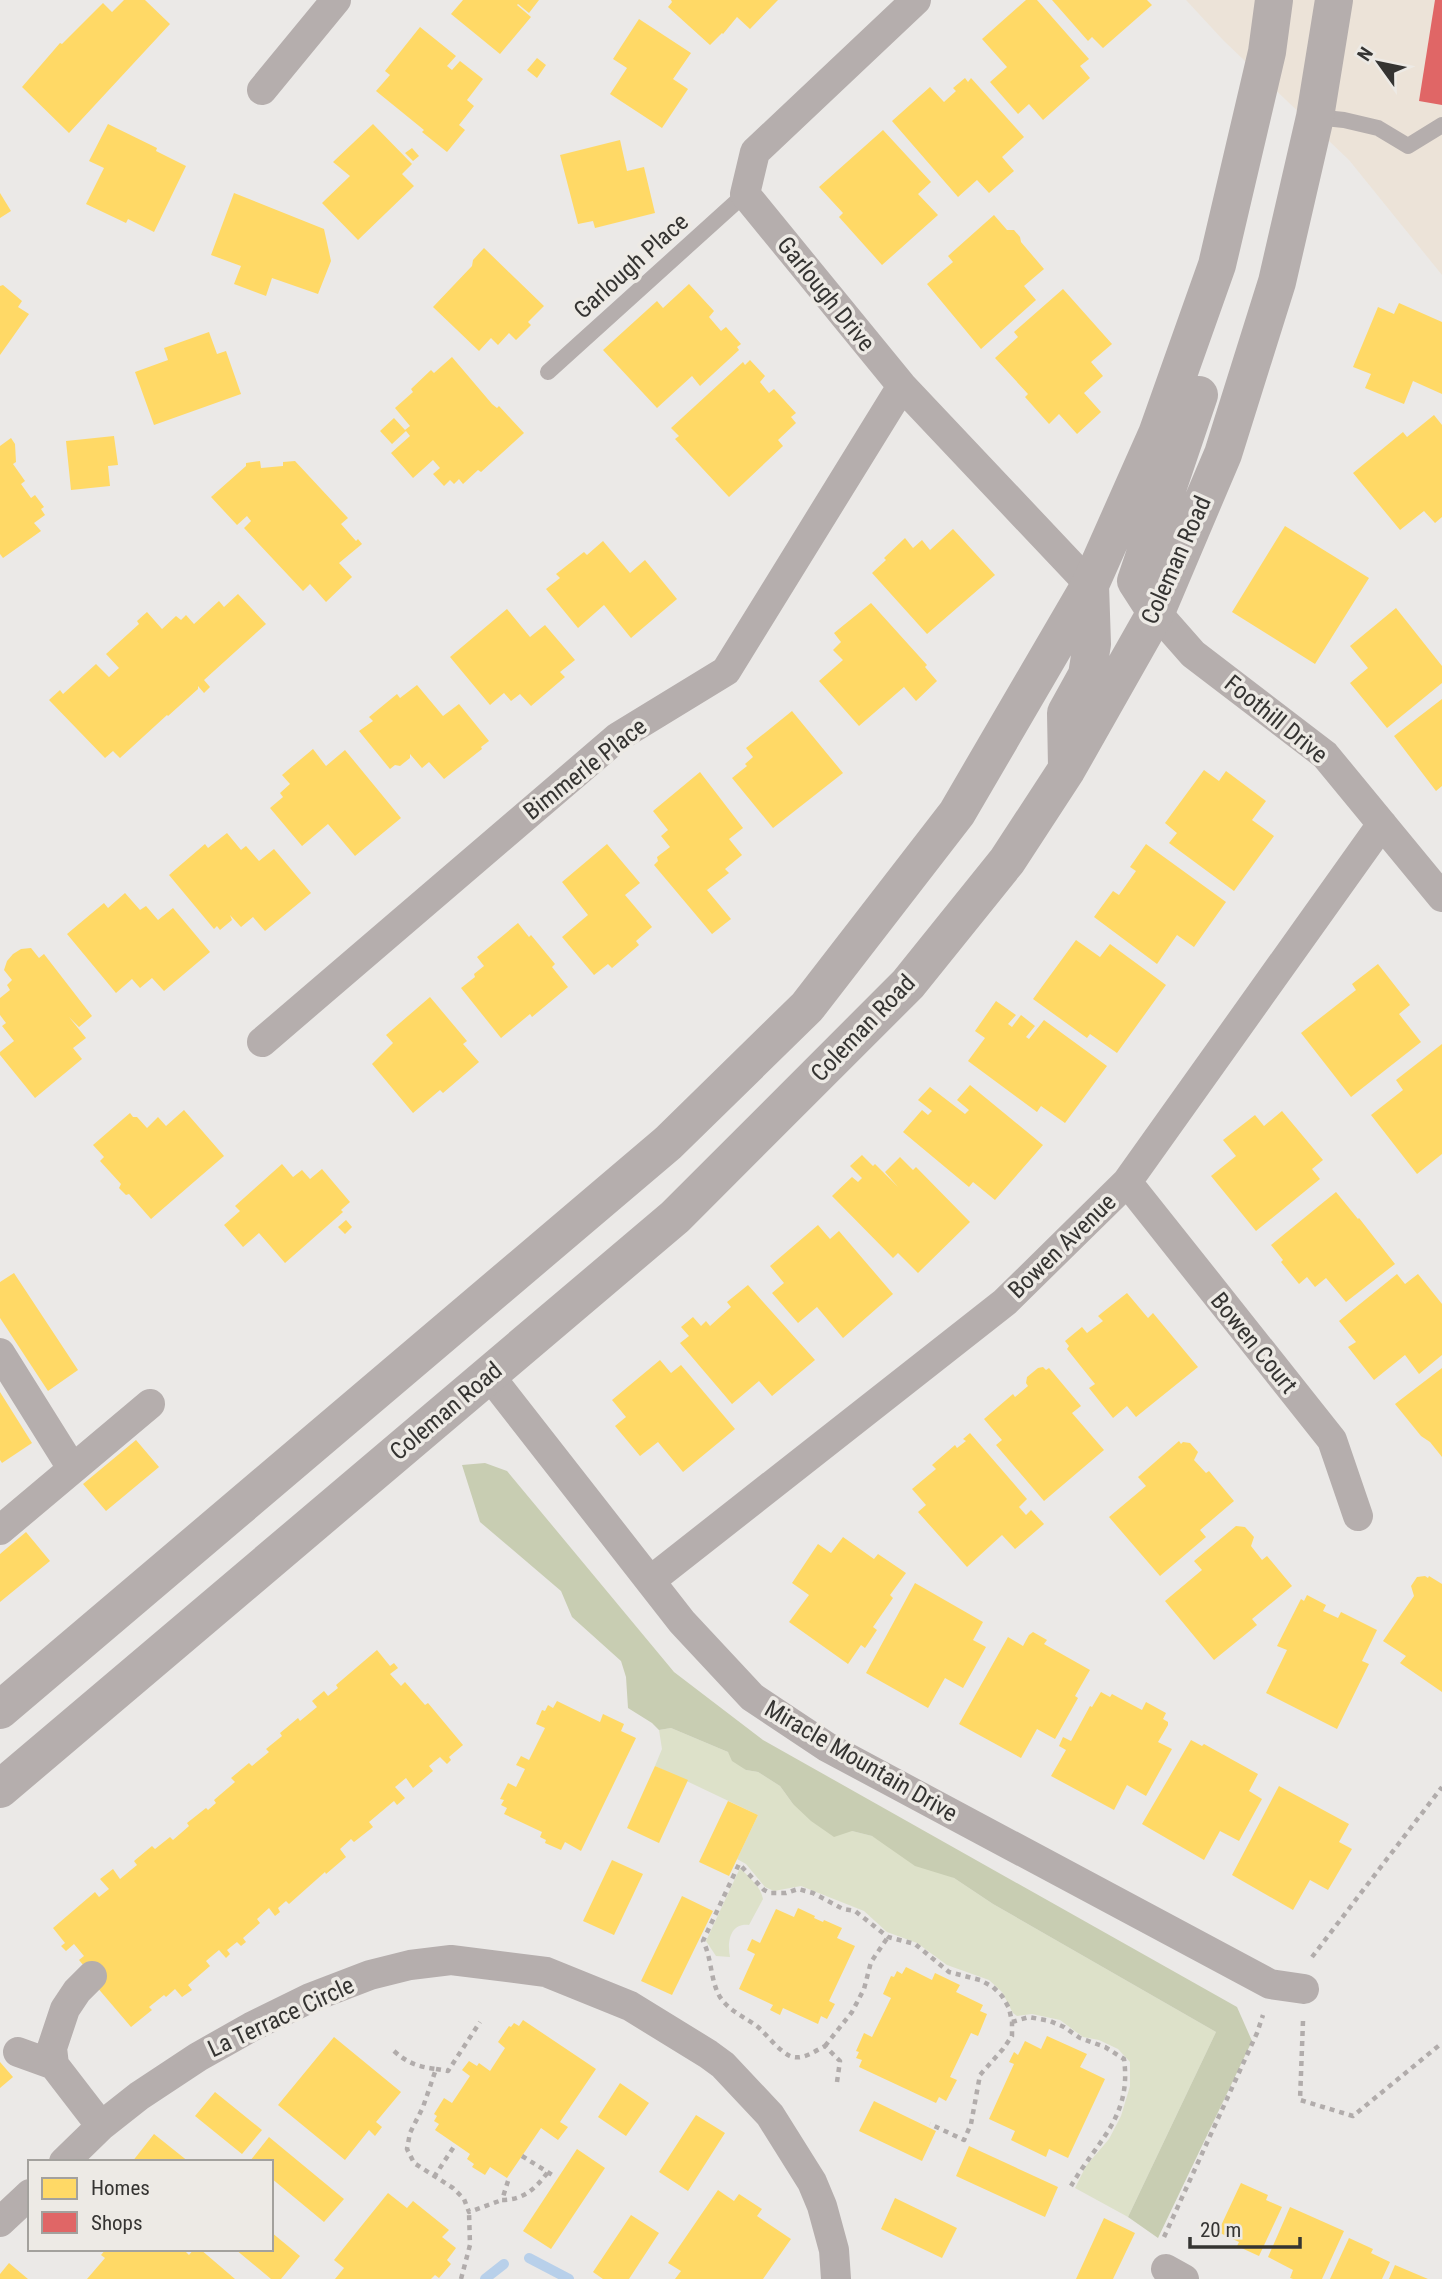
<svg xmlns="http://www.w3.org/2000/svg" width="1442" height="2279" viewBox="0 0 1442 2279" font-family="'Roboto Condensed',sans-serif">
  <rect width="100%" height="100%" fill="#ebe9e7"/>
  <path fill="#ece3d8" d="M1186 0H1442V275L1349 160 1224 41Z"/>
  <path fill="#dde1c9" d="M671 1728 728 1752 746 1770 758 1772 780 1786 793 1804 852 1831 872 1836 893 1848 954 1878 993 1904 1216 2032 1128 2217 1075 2188 1086 2166 1109 2139 1121 2116 1130 2086V2062L1118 2049 1099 2040 1083 2037 1060 2020 1032 2014 1017 2016 1013 2013 1002 1992 989 1980 947 1965 917 1943 887 1932 864 1911 801 1886 774 1891 765 1887 746 1864 737 1859 758 1815 655 1766 662 1749 659 1730Z
    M740 1868C749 1877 761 1887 763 1899L749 1925C730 1923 727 1942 730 1957L716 1956 706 1941Z"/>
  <path fill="#c8cdb2" d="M485 1463 507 1471 674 1672 763 1740 1237 2007 1252 2041 1158 2238 1128 2217 1216 2032 993 1904 954 1878 915 1866 872 1836 852 1831 834 1837 811 1821 793 1804 780 1786 758 1772 746 1770 732 1761 728 1752 671 1728 659 1730 652 1723 628 1708 626 1677 621 1661 572 1617 561 1591 480 1522 462 1465Z"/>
  <path fill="#ffd966" d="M124 0H145L170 24 69 133 22 87 60 43 62 44 103 3 112 12Z
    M463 0H539L529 13 518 4 517 5 531 17 500 54 451 14Z
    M671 0H778L750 29 737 17 723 34 722 33 710 45 668 7 672 2Z
    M1026 0H1037L1089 59 1080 66 1090 78 1043 120 1029 104 1018 114 990 82 1007 67 982 39Z
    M1052 0H1147L1152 5 1103 48 1092 37 1088 41Z
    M639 19 691 53 673 79 688 89 662 128 610 94 627 68 613 59Z
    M420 27 456 56 447 66 452 70 460 61 483 79 467 100 474 106 459 125 465 130 447 152 422 132 424 130 376 91 390 75 385 71Z
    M537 58 546 65 537 78 527 70Z
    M965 78 968 82 971 78 1024 137 1002 157 1014 171 989 193 977 180 958 197 892 121 930 87 944 102 956 91 953 88Z
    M108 124 157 148 156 151 186 166 154 232 128 219 126 223 86 204 104 168 89 161Z
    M373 124 412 164 402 174 414 186 358 240 322 203 350 176 333 162Z
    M883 130 931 182 918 194 938 215 882 265 839 217 843 213 819 187Z
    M620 140 627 171 644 167 655 213 595 228 593 221 578 224 560 155Z
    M412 148 419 156 413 161 405 153Z
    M0 193 11 211 0 218Z
    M234 193 324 229 331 261 318 294 272 278 266 296 234 284 241 266 211 255Z
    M994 215 1007 230H1014L1020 237 1021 242 1044 269 1024 286 1036 300 981 349 927 284 953 262 948 256Z
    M484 248 544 306 528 322 531 325 516 340 509 333 498 345 491 338 479 351 433 307 472 266 473 260Z
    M689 284 714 311 709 317 721 331 726 327 741 344 737 347 739 350 700 386 692 376 657 408 603 350 657 301 663 308Z
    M3 285 22 301 18 307 29 314 0 355V286Z
    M1063 289 1112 344 1091 362 1103 376 1084 393 1101 412 1077 434 1059 414 1049 424 1025 397 1028 394 995 358 1018 337 1014 332Z
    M1399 303 1442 322V394L1413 381 1404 404 1365 388 1371 374 1353 367 1378 307 1394 314Z
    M209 332 217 354 226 351 241 394 154 425 135 372 168 360 164 348Z
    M452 357 492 404 497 408 499 406 524 433 481 472 478 470 463 484 459 479 454 484 450 480 444 486 433 474 440 468 433 460 413 478 391 453 410 436 406 431 392 444 380 431 394 418 405 430 410 426 395 408 413 392 411 389 431 370 434 373Z
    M750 360 765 376 760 382 769 393 774 389 796 413 791 417 796 423 778 440 783 446 729 497 675 439 679 436 671 428 743 362 745 365Z
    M1434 415 1442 425V517L1435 523 1424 511 1400 530 1353 473 1403 432 1407 437Z
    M114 436 118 465 108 466 110 486 71 490 66 441Z
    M11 438 15 444 16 462 13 464 25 481 21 484 31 498 35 495 44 507 41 509 45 515 34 523 41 531 3 558 0 554V446Z
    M260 461 261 468 283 466V462L295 461 348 518 341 524 356 541 358 539 362 544 339 563 352 577 326 602 310 584 303 591 244 528 251 521 247 516 237 525 211 497 246 466V463Z
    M1285 526 1369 578 1315 664 1232 612Z
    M953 529 995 575 927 634 872 573 886 560 884 558 905 538 913 548 922 540 930 550Z
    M603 541 630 573 645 560 677 599 631 638 604 605 578 628 546 589 560 578 556 574 584 552 587 555Z
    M238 594 266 624 204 680 210 687 204 693 198 686V689L168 716 167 715 120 758 113 751 105 758 49 700 60 690 63 694 96 664 109 677 119 668 106 654 139 624 137 621 147 612 162 629 176 616 181 620 186 615 194 624 219 601 224 607Z
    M871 603 927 665 925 667 937 681 916 701 904 687 859 726 819 681 843 660 833 650 841 642 834 633Z
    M1396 608 1442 666V683L1387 728 1350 683 1368 668 1350 646Z
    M507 609 530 637 545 625 575 660 560 672 565 677 531 706 520 694 511 701 504 693 490 705 450 657Z
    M417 685 443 716 459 704 489 741 481 747 482 749 444 779 429 762 422 768 410 754V758L400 766 395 765 390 769 359 731 373 721 369 717 397 694 400 698Z
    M1442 699V786L1436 791 1394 736Z
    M792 711 843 773 773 828 732 778 747 766 745 764 753 757 746 748Z
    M313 749 326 766 345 750 401 818 355 856 328 824 302 846 270 808 283 797 280 793 290 784 282 775Z
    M1204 770 1219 781 1226 771 1266 801 1252 820 1274 836 1234 891 1169 843 1177 833 1165 823Z
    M700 772 743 828 729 839 742 855 725 869 729 873 707 890 731 919 712 934 654 865 658 861 657 857 670 847 661 836 668 830 653 811Z
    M227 833 241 850 246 846 259 861 274 849 311 893 265 931 253 917 241 927 230 915 232 920 220 930 217 926 214 929 169 875 205 844 208 848Z
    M607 844 640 883 625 895 652 927 636 941 639 945 612 968 608 964 594 975 562 937 588 915 562 882Z
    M1146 844 1226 902 1194 947 1177 935 1157 964 1094 917 1113 891 1119 895 1136 871 1130 867Z
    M125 893 140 910 146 906 158 920 173 908 210 952 164 991 152 978 140 988 132 979 116 993 67 934 104 903 108 908Z
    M518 923 529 937 531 935 555 964 552 967 568 987 532 1017 530 1014 501 1038 461 988 475 977 474 974 484 966 477 957Z
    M1076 940 1100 957 1110 944 1166 985 1117 1053 1090 1034 1087 1038 1033 999Z
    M31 948 39 958 44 954 92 1016 79 1027 69 1017 86 1038 73 1048 82 1059 35 1098 0 1055V1052L14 1041 2 1026 6 1023 0 1015V998L10 990 7 985 12 980 4 970 7 961 13 954 21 949Z
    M1378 964 1410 1005 1399 1014 1421 1042 1351 1097 1301 1033 1356 990 1352 984Z
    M430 997 467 1041 463 1044 479 1062 443 1093 440 1090 413 1113 372 1064 393 1043 386 1035Z
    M996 1001 1016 1015 1008 1024 1012 1027 1021 1015 1035 1026 1026 1037 1029 1039 1044 1020 1107 1066 1065 1123 1041 1106 1037 1112 968 1061 985 1038 975 1031Z
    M1442 1044V1154L1417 1174 1371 1115 1403 1090 1396 1080Z
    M970 1085 1043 1145 995 1200 973 1182 969 1187 903 1132 922 1110 928 1115 932 1111 918 1100 930 1087 965 1114 969 1110 957 1100Z
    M184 1110 224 1156 151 1219 129 1194 126 1195 119 1188 121 1184 100 1161 104 1157 93 1145 130 1113 133 1117H137L147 1128 158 1117 166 1126Z
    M1282 1111 1323 1160 1312 1169 1320 1179 1256 1231 1211 1176 1236 1156 1223 1140 1255 1115 1264 1126Z
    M862 1155 873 1166 875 1164 898 1187 885 1172 900 1157 913 1170 916 1167 970 1222 918 1273 898 1253 893 1258 832 1196 852 1177 858 1182 862 1178 850 1166Z
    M282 1164 293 1177 302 1170 310 1179 322 1169 350 1202 341 1210 343 1212 285 1263 259 1233 243 1247 224 1225 240 1211 235 1206Z
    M1336 1192 1358 1219 1359 1218 1395 1264 1346 1302 1326 1278 1315 1287 1307 1277 1299 1284 1281 1262 1283 1260 1271 1245Z
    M346 1220 352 1227 345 1234 338 1227Z
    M818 1225 830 1239 839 1231 893 1294 843 1338 817 1307 798 1323 772 1293 784 1283 770 1266Z
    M14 1273 78 1370 48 1391 0 1318V1282Z
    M1397 1274 1405 1284 1418 1274 1442 1304V1355L1419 1374 1405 1355 1374 1380 1348 1347 1356 1342 1339 1321Z
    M748 1285 815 1360 772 1396 759 1381 732 1404 680 1343 689 1336 681 1327 693 1317 701 1326 706 1321 710 1326 731 1307 727 1302Z
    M1127 1293 1148 1318 1153 1313 1198 1367 1136 1417 1127 1406 1113 1418 1089 1388 1095 1384 1067 1349 1069 1346 1065 1341 1082 1327 1087 1333 1103 1321 1098 1316Z
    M660 1360 671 1373 681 1365 735 1429 683 1472 658 1442 640 1456 615 1426 626 1417 612 1400Z
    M1043 1367 1046 1370 1049 1368 1081 1406 1072 1413 1104 1450 1044 1501 996 1445 1002 1440 984 1419 1013 1394 1015 1397 1028 1386 1026 1383 1027 1377 1038 1368Z
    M1442 1368V1457L1430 1442 1421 1436 1395 1404Z
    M0 1392 32 1443 2 1463 0 1460Z
    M970 1433 1027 1499 1019 1507 1026 1515 1031 1510 1044 1524 1015 1549 1002 1535 967 1567 918 1512 926 1505 912 1489 936 1469 932 1465 955 1445 957 1448 966 1441 963 1439Z
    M136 1440 159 1467 106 1511 83 1484Z
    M1179 1441 1181 1444 1183 1442 1190 1443 1198 1452 1194 1460 1206 1473 1209 1471 1234 1501 1200 1530 1206 1537 1160 1576 1109 1517 1146 1486 1138 1477Z
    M1236 1526 1245 1527 1254 1537 1251 1546 1262 1560 1267 1556 1292 1586 1252 1619 1257 1625 1214 1660 1165 1601 1202 1570 1194 1561Z
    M26 1532 50 1561 0 1602V1554Z
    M843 1537 874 1559 878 1554 906 1573 890 1595 893 1598 873 1627 877 1630 865 1648 861 1645 848 1664 789 1622 809 1595 792 1583 818 1544 831 1553Z
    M1425 1576 1428 1578 1429 1576 1442 1584V1692L1400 1663 1406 1656 1383 1641 1414 1596 1411 1586 1417 1577Z
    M915 1583 983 1622 973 1640 986 1647 963 1688 945 1678 928 1708 866 1673Z
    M1307 1595 1326 1605 1323 1611 1338 1618 1341 1612 1377 1630 1362 1661 1369 1664 1337 1729 1266 1693 1287 1650 1277 1646 1301 1599 1304 1601Z
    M1033 1632 1047 1640 1044 1644 1090 1670 1075 1696 1078 1698 1055 1739 1037 1729 1021 1758 959 1724 1008 1637 1023 1646 1029 1635Z
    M377 1650 390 1666 394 1663 398 1668 390 1674 401 1686 405 1682 425 1705 428 1703 463 1745 449 1757 451 1760 447 1764 440 1757 429 1766 433 1771 413 1788 406 1778 395 1787 405 1798 397 1805 394 1801 369 1822 373 1827 354 1842 351 1839 340 1849 346 1857 326 1874 325 1872 289 1904 286 1901 278 1908 280 1912 275 1916 269 1908 257 1919 260 1923 243 1938 246 1942 241 1946 237 1942 227 1950 230 1954 226 1958 219 1950 206 1961 210 1966 188 1985 192 1990 182 1997 175 1989 166 1997 164 1995 149 2007 152 2010 131 2027 96 1986 92 1976 79 1960 84 1956 74 1944 66 1951 61 1946 65 1943 53 1928 95 1892 99 1897 109 1889 100 1879 113 1869 120 1879 137 1865 134 1861 152 1846 155 1849 170 1837 173 1840 189 1826 187 1823 206 1808 208 1810 216 1803 214 1800 235 1782 231 1778 249 1763 252 1766 269 1752 266 1749 282 1736 280 1733 298 1718 300 1721 317 1707 312 1701 324 1691 328 1696 338 1688 336 1685Z
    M1101 1692 1110 1697 1112 1694 1142 1710 1146 1702 1166 1713 1163 1719 1168 1722V1725L1158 1742 1172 1749 1146 1796 1127 1785 1114 1810 1051 1776 1066 1750 1059 1746 1063 1737 1071 1741 1090 1706 1092 1707Z
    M557 1701 600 1722 603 1714 624 1724 621 1731 636 1738 581 1851 565 1842 561 1850 545 1843 546 1840 540 1837 542 1832 504 1814 507 1808 501 1805 504 1800 500 1799 508 1783 516 1787 525 1769 516 1765 521 1756 529 1760 545 1728 536 1724 542 1710 545 1711 548 1705 553 1708Z
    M1191 1740 1202 1746 1204 1744 1258 1774 1249 1791 1262 1799 1239 1841 1220 1831 1204 1860 1142 1824Z
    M655 1766 688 1780 659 1843 627 1828Z
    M1279 1786 1349 1824 1339 1842 1352 1849 1328 1890 1310 1880 1293 1910 1232 1875Z
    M728 1801 758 1815 729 1876 699 1862Z
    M612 1860 643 1874 614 1935 583 1921Z
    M682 1896 713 1911 672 1995 641 1981Z
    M798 1908 815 1916 814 1918 823 1922 824 1920 842 1928 837 1938 855 1946 829 2001 835 2004 827 2019 821 2016 818 2024 783 2008 780 2015 770 2010 773 2005 739 1989 755 1954 747 1950 752 1939 760 1943 776 1909 794 1917Z
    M906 1967 932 1980 935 1973 960 1985 956 1992 983 2005 980 2011 987 2014 978 2036 971 2033 950 2077 957 2080 946 2101 939 2097 936 2103 859 2067 862 2060 856 2058 859 2052 856 2051 864 2033 872 2037 891 1998 883 1994 891 1976 894 1977 897 1971 902 1974Z
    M523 2020 596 2069 560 2122 568 2127 558 2140 541 2128 507 2178 490 2167 485 2175 472 2167 474 2164 467 2159 470 2154 435 2130 439 2124 434 2121 437 2116 434 2114 444 2098 452 2103 470 2076 462 2070 469 2061 477 2066 479 2063 490 2071 505 2048 498 2042 509 2026 511 2027 514 2023 519 2026Z
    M1047 2036 1087 2054 1080 2067 1105 2079 1068 2158 1049 2149 1046 2157 1011 2140 1015 2131 989 2119 1014 2064 1009 2062 1014 2052 1018 2055 1025 2041 1041 2049Z
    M334 2037 401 2092 376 2122 382 2127 375 2136 369 2130 345 2160 278 2105Z
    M0 2062 13 2077 0 2088Z
    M620 2083 649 2103 626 2136 598 2117Z
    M215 2092 262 2130 242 2154 195 2116Z
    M874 2101 936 2131 922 2161 859 2131Z
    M696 2115 725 2133 688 2191 659 2172Z
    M154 2134 189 2162H132Z
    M269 2137 344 2199 324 2222 271 2178V2162L250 2161Z
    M969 2146 1058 2187 1045 2217 956 2176Z
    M577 2149 605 2168 551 2249 523 2231Z
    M1241 2183 1268 2195 1266 2200 1282 2207 1259 2256 1237 2246 1239 2242 1218 2232Z
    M718 2190 734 2201 739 2194 762 2209 757 2216 791 2239 763 2279H675L681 2271 668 2263Z
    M388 2193 407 2208 413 2201 449 2230 442 2237 456 2248 447 2260 451 2264 439 2278 435 2275 431 2279H335L344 2268 334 2260Z
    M895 2198 957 2228 942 2258 881 2229Z
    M1290 2207 1344 2231 1322 2279H1293L1290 2278 1293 2270 1268 2257Z
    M631 2215 659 2233 629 2279H603L593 2272Z
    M1104 2218 1135 2233 1113 2279H1076Z
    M271 2232 300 2256 281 2279H271L235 2249H271Z
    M1349 2238 1373 2249 1371 2253 1390 2262 1382 2279H1330Z
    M106 2249H183L189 2255 194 2249H200L235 2279H87L105 2258 101 2255Z
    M9 2263 28 2279H0V2274Z
    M1395 2265 1428 2279H1389Z"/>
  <path fill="#e06666" d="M1435 0H1442V105L1419 101Z"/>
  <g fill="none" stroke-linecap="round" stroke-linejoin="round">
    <path stroke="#b8d0ea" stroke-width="10" d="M529 2258 569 2279
      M485 2279 504 2264"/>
    <path stroke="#b1acab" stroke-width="4.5" stroke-dasharray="5 5" stroke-linecap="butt" d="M1312 1957 1442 1787
      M1303 2021 1300 2100 1353 2116 1442 2043
      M1012 2022 1029 2017 1050 2021 1064 2027 1080 2038 1105 2047 1124 2059C1132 2117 1097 2141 1071 2186
      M825 2046 852 2012 864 1989 871 1962 888 1937
      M394 2051C407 2063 419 2067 436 2069L423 2107 410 2133 407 2149 414 2163 453 2188 464 2199 469 2212 502 2200
      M436 2069 448 2071 480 2022
      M837 2082 840 2061 825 2046C815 2051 802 2061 790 2056 778 2050 768 2036 758 2027 745 2017 729 2011 720 1997 710 1980 712 1958 703 1941L739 1864 764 1890 770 1893H786L798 1889 813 1893 843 1909 855 1911 888 1937 915 1944 949 1972 980 1980 993 1987 1002 1996 1009 2008 1012 2022V2036L1003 2049 980 2075 971 2124 964 2140 930 2124
      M522 2156 554 2176
      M434 2177 455 2145
      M508 2181 502 2200C524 2200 536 2188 548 2172
      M1164 2237 1257 2033 1263 2015
      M461 2279 470 2245 469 2212"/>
    <path stroke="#b5aead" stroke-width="16" d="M1315 117 1344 120 1378 128 1408 146 1442 125
      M548 372 745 194"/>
    <path stroke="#b5aead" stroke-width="30" d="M916 0 755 152 745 194 902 386 1090 585
      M262 90 336 0
      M1156 612 1193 654 1325 755 1442 897
      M262 1042 618 737 726 671 902 386
      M1127 1182 1332 1440 1358 1516
      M0 1353 72 1468
      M489 1375 682 1622 752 1697 827 1747 1270 1984 1304 1989
      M0 1530 150 1404
      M650 1581 1005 1302 1127 1182 1382 824
      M92 1976 77 1991 65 2009 52 2048 54 2065 101 2126
      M18 2052 54 2065
      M64 2162 101 2126 139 2096 198 2057 251 2027 310 1998 370 1975 410 1965 451 1960 546 1972 630 2006 708 2054 723 2065 770 2115 812 2182 822 2206 834 2250 836 2279
      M0 2222 30 2194
      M1166 2269 1184 2279"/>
    <path stroke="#b5aead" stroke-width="38" d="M1156 612 1136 581 1199 395
      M1067 767 1066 713 1087 675 1092 644 1090 585
      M0 1710 668 1143 807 1007 957 813 1090 585 1157 434 1217 265 1267 52 1274 0
      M0 1789 675 1217 908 984 1007 861 1067 769 1156 612 1223 454 1277 282 1315 117 1334 0"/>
  </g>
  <g text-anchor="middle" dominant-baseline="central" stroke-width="7" stroke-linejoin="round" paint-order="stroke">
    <g font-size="24" fill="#353432" stroke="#edeae5">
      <text transform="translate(631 266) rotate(-42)">Garlough Place</text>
      <text transform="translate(826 294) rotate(51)">Garlough Drive</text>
      <text transform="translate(1176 560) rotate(-66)">Coleman Road</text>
      <text transform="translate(1276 719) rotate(39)">Foothill Drive</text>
      <text transform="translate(585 769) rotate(-38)">Bimmerle Place</text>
      <text transform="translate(863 1028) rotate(-46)">Coleman Road</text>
      <text transform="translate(1062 1246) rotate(-44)">Bowen Avenue</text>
      <text transform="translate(1254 1343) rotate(51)">Bowen Court</text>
      <text transform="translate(446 1411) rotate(-40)">Coleman Road</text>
      <text transform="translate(861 1761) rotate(30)">Miracle Mountain Drive</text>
      <text transform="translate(281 2017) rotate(-25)">La Terrace Circle</text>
    </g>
  </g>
  <rect x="28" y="2160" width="245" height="91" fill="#edeae5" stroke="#a3a19d" stroke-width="2"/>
  <rect x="42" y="2178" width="35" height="21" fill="#ffd966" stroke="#a3a19d" stroke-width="2"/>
  <text x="91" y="2195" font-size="21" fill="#353432">Homes</text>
  <rect x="42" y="2212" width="35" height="21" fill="#e06666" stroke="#a3a19d" stroke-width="2"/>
  <text x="91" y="2230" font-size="21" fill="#353432">Shops</text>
  <g transform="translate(1379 63) rotate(303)" stroke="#edeae5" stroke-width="5" paint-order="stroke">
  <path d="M0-5L12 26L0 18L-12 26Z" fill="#353432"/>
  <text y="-10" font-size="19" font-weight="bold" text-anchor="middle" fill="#353432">N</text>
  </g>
  <path d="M1190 2237v10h110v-10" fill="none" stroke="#353432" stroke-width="3.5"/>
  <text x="1200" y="2237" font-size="21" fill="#353432" stroke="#edeae5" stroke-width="5" paint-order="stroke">20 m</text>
</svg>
